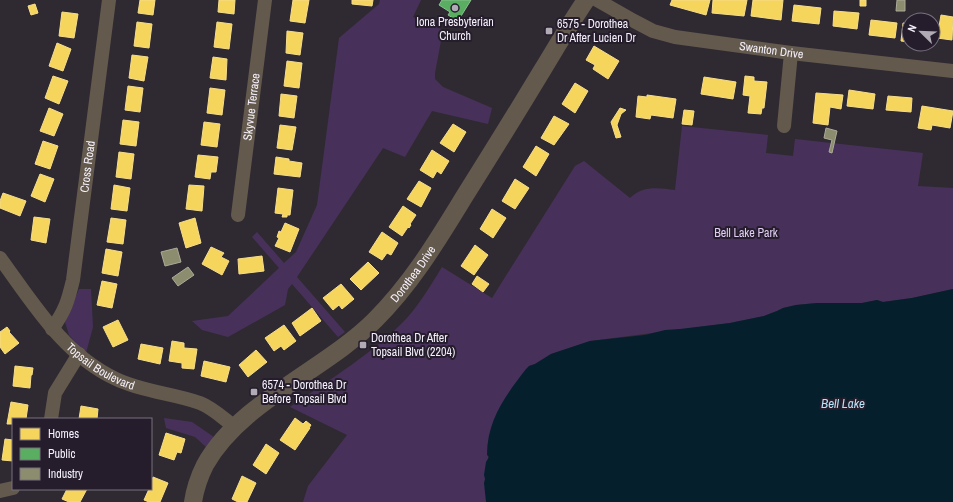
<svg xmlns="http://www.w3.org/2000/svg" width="953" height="502" viewBox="0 0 953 502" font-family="'Archivo Narrow',sans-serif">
  <rect width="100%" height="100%" fill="#2f2a32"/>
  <path fill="#47315a" d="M380 0H421L413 17 443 30 435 73V79L443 87 492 108 488 124 432 111 405 157 383 148 297 277 345 332 338 337 292 284 288 289 285 305 228 337 202 330 192 321 228 316 279 268 252 237 257 232 284 263 296 252 317 205 339 38 379 4Z
    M682 126 768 135 766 153 793 156 795 139 923 153 918 186 953 188V289L912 298 883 302 877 300 862 303H817L796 305 783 308 777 311 764 316 730 323 590 341 551 354 535 364 529 366 488 456 487 502H303L308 486 347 435 290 407C329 380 375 352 407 318 421 302 431 285 442 267L492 298 575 166 584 161 630 198C643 185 659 188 675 190Z
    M79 289H91L93 327 86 353 69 335 65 322Z
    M164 418 192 422 214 437 206 447 195 437 166 428Z"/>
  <path fill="#05202c" d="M953 289V502H486L484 483 485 479 484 475 486 462 489 457 487 455C487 420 506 395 526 369L529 366 535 364 551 354 590 341 645 335 665 330 680 329 730 323 764 316 777 311 783 308 796 305 817 303H862L877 300 883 302 912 298Z"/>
  <path fill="#f6d55c" stroke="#f6dd8c" d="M140 0H155L153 15 138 13Z
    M219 0H235L234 14 218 12Z
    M293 0H309L305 23 290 21Z
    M352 0H373L372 6 352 4Z
    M672 0H710L706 15 670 5Z
    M713 0H747L744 16 712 13Z
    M753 0H783L781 20 751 16Z
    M860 0H866V6H860Z
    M35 4 38 13 31 15 28 6Z
    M794 5 821 8 819 24 792 21Z
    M834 11 859 13 857 29 833 26Z
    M62 12 78 14 74 38 59 36Z
    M941 15 953 17 952 40 937 38Z
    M871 20 897 23 895 38 869 35Z
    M137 22 152 24 149 48 134 46Z
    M217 22 232 24 229 49 214 47Z
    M903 23H909V42L901 41Z
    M287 31 303 33 300 55 286 53Z
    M57 43 71 49 63 71 49 66Z
    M594 46 619 61 608 79 593 69 595 65 586 60Z
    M132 55 148 57 144 81 129 78Z
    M213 57 227 59 226 80 210 78Z
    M287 61 302 63 299 88 284 86Z
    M53 76 68 81 59 104 45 98Z
    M745 76 754 77V81L767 82 764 108H762L761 114 748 113 750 96 743 95Z
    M704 77 736 82 733 99 701 94Z
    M575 83 588 91 575 113 562 104Z
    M128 86 143 88 140 112 125 110Z
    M210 88 225 90 222 115 207 113Z
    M849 90 875 94 873 109 847 106Z
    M816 93 843 95 841 109 830 107 828 125 813 123Z
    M281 94 297 96 294 118 279 116Z
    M647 95 676 99 673 118 651 115 650 119 636 117 638 96 647 97Z
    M888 96 912 98 911 112 886 110Z
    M922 106 953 111 950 128 932 125 931 130 918 128Z
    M49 108 63 114 54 136 40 131Z
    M620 108 626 110 621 114 617 125 621 137 616 138 611 122Z
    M684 110 694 111 692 125 682 124Z
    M554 116 569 124 554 145 541 138Z
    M123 120 139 122 136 146 120 144Z
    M204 122 220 124 217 147 201 145Z
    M453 124 466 132 454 152 440 143Z
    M280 125 296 127 292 150 277 148Z
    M43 141 58 146 50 169 35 164Z
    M536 146 549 154 536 176 523 167Z
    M432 150 449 161 441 174 437 171 433 178 420 170Z
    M119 152 134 154 131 179 116 177Z
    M198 155 218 157 216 172H211L210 179 195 177Z
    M276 157 289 159V161L302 163 300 177 274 174Z
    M40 174 54 179 45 202 31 196Z
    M515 179 529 188 515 209 502 201Z
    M419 181 431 188 421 207 407 199Z
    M114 185 130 188 127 211 111 209Z
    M189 185 204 186 202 211 186 209Z
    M278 188 293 190 290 215H287V217H282L283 214 275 213Z
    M3 193 26 201 20 216 0 208V201Z
    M403 206 416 215 410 224 411 225 409 228 408 227 402 236 389 227Z
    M492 209 506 218 493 238 480 229Z
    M34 217 50 219 46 243 31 240Z
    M111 218 126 220 123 244 107 242Z
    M195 218 201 243 186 248 179 223Z
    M285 223 299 229 290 252 275 246 279 238 277 237 279 231 281 232Z
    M382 232 398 243 391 255 387 253 382 260 369 252Z
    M475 245 488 255 474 275 461 266Z
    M211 247 224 253 221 257 229 261 222 275 202 264Z
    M106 249 122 252 118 276 102 273Z
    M262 256 264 271 239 274 238 259Z
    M368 262 379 273 361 290 350 279Z
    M477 276 489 284 483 292 472 284Z
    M102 281 117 284 112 308 97 305Z
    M341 284 354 299 342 309 339 305 333 310 323 298Z
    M312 308 321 321 300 336 292 323Z
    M118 320 128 340 113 347 103 327Z
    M284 325 296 341 284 350 281 346 274 351 265 338Z
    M7 327 10 331 9 332 19 343 5 354 0 347V332Z
    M172 341 184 343V348L197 349 194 369 182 368V363L169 361Z
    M141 344 163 348 160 364 138 359Z
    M256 350 267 362 248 377 239 365Z
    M204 361 230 367 226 382 201 376Z
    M15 366 33 368 32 375H31L30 388 13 386Z
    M11 402 28 405 26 419H13V424H7Z
    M81 406 98 409 97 419H79Z
    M295 418 303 424 306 421 311 425 309 428H310L295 450 280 440Z
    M166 433 185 439 181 453 177 452 174 460 159 455Z
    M5 439 13 440V461L2 460Z
    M266 444 279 453 266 474 253 465Z
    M242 476 256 483 247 502H238L232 499Z
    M153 477 168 483 160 502H149L144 500 149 489H151V483Z
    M67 489H87L80 502H69L62 499Z"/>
  <path fill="#5aae61" stroke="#88c28f" d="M442 0H471L458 21 448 15 450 12 439 5Z"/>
  <path fill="#8c8c6e" stroke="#acaa98" d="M897 0H905V11H896Z
    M826 128 837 131 832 153 829 152 832 140 824 138Z
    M177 248 181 262 165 266 161 252Z
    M188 267 194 275 178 286 172 278Z"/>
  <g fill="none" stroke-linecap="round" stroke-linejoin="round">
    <g stroke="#635a4d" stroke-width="14">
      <path id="s1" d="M597 0 634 21 653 31 675 37 791 53 953 71"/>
      <path d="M784 126 791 53"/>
      <path id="s2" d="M238 215 265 0"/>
      <path id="s3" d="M0 258C33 303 63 354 116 379 143 392 172 393 200 403 213 408 224 419 235 427"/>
      <path id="s4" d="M52 329C65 311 68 301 73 280L109 0"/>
      <path d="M51 419 55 393 79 354"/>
      <path d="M0 491 13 488"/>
    </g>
    <path stroke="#635a4d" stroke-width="18" id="s5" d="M193 502C195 489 199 477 205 465 240 402 325 370 375 320 412 283 437 241 464 197 491 154 517 112 543 69 557 46 571 22 586 0"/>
  </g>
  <g fill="#b0abb5" stroke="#251d2c" stroke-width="1.5">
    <circle cx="455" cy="8" r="4"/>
    <rect x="545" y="27" width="8" height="8" rx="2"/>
    <rect x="359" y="341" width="8" height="8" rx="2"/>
    <rect x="250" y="388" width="8" height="8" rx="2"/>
  </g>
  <g text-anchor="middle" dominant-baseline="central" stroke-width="4" stroke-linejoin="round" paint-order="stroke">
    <g font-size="12" fill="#f5f0fb" stroke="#251d2c" text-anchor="start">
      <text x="455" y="22" text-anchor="middle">Iona Presbyterian<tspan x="455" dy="14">Church</tspan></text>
      <text x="557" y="24">6575 - Dorothea<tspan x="557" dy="14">Dr After Lucien Dr</tspan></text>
      <text x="371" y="338">Dorothea Dr After<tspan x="371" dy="14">Topsail Blvd (2204)</tspan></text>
      <text x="262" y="385">6574 - Dorothea Dr<tspan x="262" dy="14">Before Topsail Blvd</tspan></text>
    </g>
    <g font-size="12" fill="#f5f0fb" stroke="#251d2c">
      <text stroke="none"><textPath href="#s1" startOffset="184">Swanton Drive</textPath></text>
      <text stroke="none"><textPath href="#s2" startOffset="109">Skyvue Terrace</textPath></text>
      <text stroke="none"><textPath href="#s4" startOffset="168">Cross Road</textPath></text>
      <text stroke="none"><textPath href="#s5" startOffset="324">Dorothea Drive</textPath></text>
      <text stroke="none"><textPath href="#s3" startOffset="150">Topsail Boulevard</textPath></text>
    </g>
    <g font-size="12" fill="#e1cef4" stroke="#251d2c">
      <text x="746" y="233">Bell Lake Park</text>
    </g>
    <g font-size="13" font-style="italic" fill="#b6e3f7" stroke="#251d2c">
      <text x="843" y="403">Bell Lake</text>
    </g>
  </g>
  <rect x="12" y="418" width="140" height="72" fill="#251d2c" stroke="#78717f"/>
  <rect x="20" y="428" width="20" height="12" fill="#f6d55c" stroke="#78717f"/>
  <text x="48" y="438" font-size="12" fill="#f5f0fb">Homes</text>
  <rect x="20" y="448" width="20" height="12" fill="#5aae61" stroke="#78717f"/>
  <text x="48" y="458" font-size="12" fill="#f5f0fb">Public</text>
  <rect x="20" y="468" width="20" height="12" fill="#8c8c6e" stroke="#78717f"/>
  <text x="48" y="478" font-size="12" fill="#f5f0fb">Industry</text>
  <g transform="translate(921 32) rotate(293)"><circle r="19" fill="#251d2c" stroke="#78717f"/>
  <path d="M0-3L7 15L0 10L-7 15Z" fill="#b0abb5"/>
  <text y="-6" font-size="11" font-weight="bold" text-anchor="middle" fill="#f5f0fb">N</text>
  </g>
</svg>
